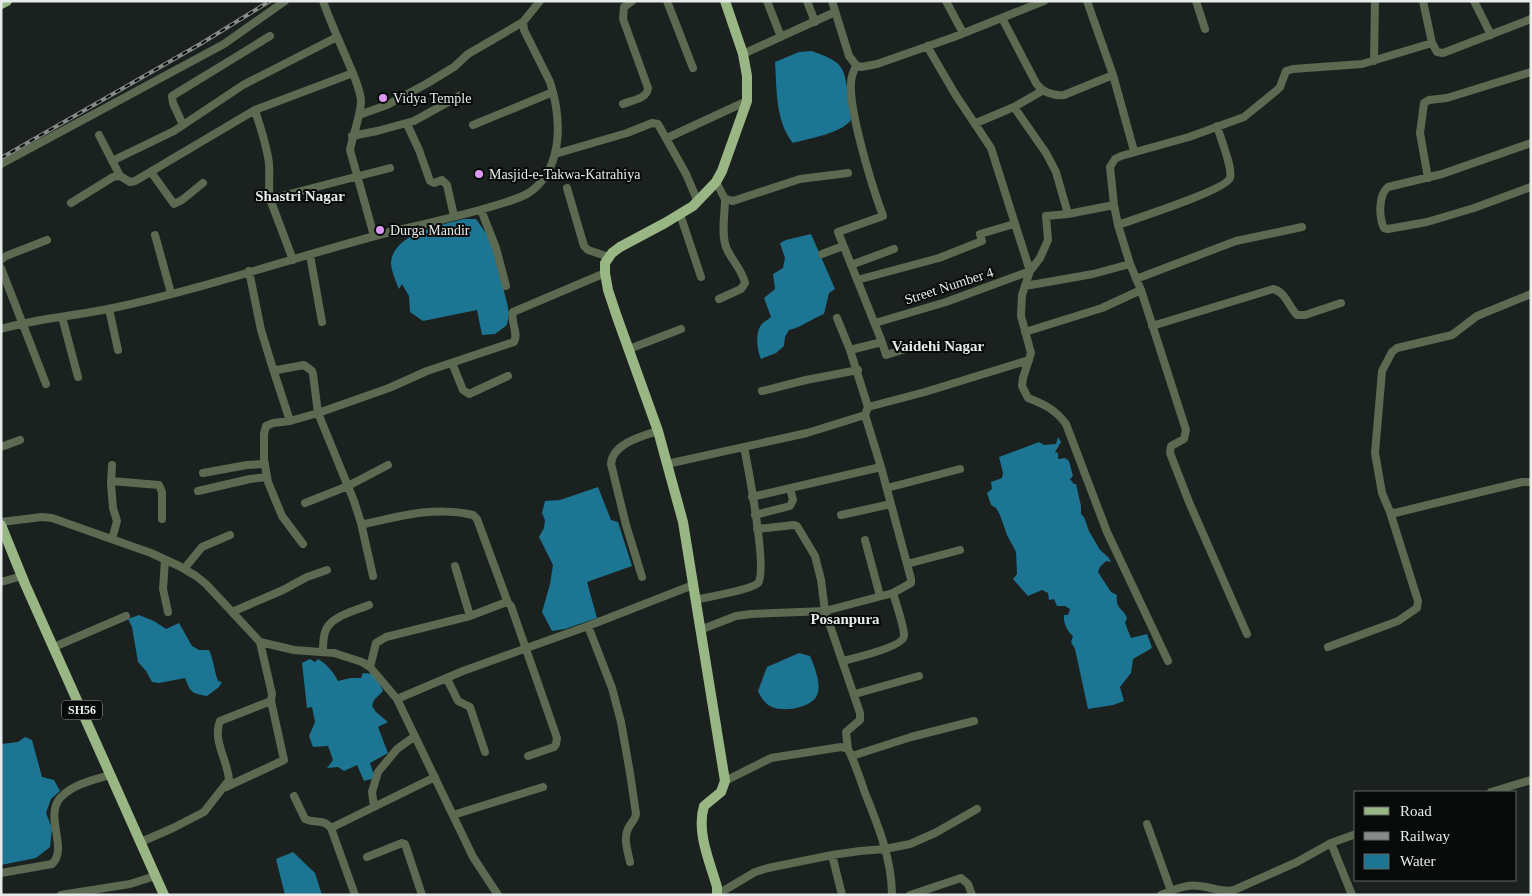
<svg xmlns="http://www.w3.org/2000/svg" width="1532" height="896" viewBox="0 0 1532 896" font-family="Georgia,serif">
  <rect width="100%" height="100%" fill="#1b211e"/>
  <path fill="#1c7592" d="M812 51C821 55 837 59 842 69 847 77 850 109 851 120 840 134 810 138 793 143 775 121 777 89 775 62L799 52Z
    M464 219H476L488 236 493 248 507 303 509 313 507 325 495 334 482 335 477 310 423 321 410 312 409 296 402 284 399 289C396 282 391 270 391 263 393 233 442 225 464 219Z
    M811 234 835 289 829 293 824 314C811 319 802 327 789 330L785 337 784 346 776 353 761 359C757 350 755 334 761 325 763 322 768 320 771 317L764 298 775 289 773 274 783 268 785 258 780 243 786 240Z
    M1058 437 1061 442 1055 452 1058 453V459L1065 458 1069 461 1073 476 1070 479 1074 484H1076L1081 506V514L1084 517 1089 531 1100 550 1108 557 1111 562 1106 561 1100 567 1098 572 1111 592 1117 595C1115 609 1123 608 1127 618L1125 623 1131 638 1147 634 1152 648 1133 659 1131 673 1120 687 1124 701 1113 705 1088 709 1075 649 1071 642 1073 636C1067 631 1063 623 1064 615H1068L1070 609 1065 606H1057L1054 599 1049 600 1048 593 1042 590 1028 596 1013 579 1017 574 1016 552 1007 535 1000 515 996 508 991 505 987 493 992 489 991 482 1002 478 1003 473 999 457 1039 442 1044 445 1056 444Z
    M598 487 611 520 618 522 632 566 587 582 597 618 565 629 552 631 542 612 550 584 553 565 539 537 544 528 545 520 542 513 545 501 560 500Z
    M139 615 154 621 166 629 179 623 192 646 199 650H209C214 661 214 670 218 681L222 682 219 687 207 696C191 693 191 693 185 678L159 683 152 682 146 671 138 662 132 627 128 619Z
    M799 653 810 656C814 666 822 684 817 695 812 708 782 713 770 706 764 703 761 697 758 691L767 667Z
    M310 659 315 662 318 659C327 664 334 673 338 681L351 678H361L363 673 375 674 383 691 374 700 372 706 376 712 388 722 378 727 388 753 370 763 375 778 364 781 357 765 344 771 338 767 327 768 333 760 328 746 313 747 309 736 315 722 312 707 307 708 302 663Z
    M25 737 32 740 42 777 54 780 60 791 51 799 46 813 52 828 50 847 36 858 1 865V744L18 742Z
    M293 852 315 873 322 895H285L276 859Z"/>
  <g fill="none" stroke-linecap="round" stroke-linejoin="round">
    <path stroke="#5c6a52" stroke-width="8" d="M323 1C332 27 344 51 354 76 357 84 361 93 361 102 360 118 353 134 350 150L374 236
      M667 1 693 68
      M767 1 781 37
      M807 1 815 22
      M832 1 849 56 856 65 861 67 877 64 954 37 1044 1
      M946 1 963 33
      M1087 1 1113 75 1134 151
      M1196 1 1205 29
      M1423 1 1432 43 1437 52 1443 53 1531 19
      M1474 1 1491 35
      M1002 18 1036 83C1042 92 1053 96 1064 95L1113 75
      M743 54 835 12
      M1374 61 1375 1
      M623 104C632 100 647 99 648 88L623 19 624 7 632 1
      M1014 107 1046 153 1056 172 1068 214
      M255 110C260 127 267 145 269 164 270 176 268 187 270 199L293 260
      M359 115 387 105 426 84 454 67 468 54 523 22
      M976 123 1014 107 1042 91
      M407 124 419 150 430 181 434 183 442 180 447 185 454 216
      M183 125 173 103 172 96 270 36
      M473 125 553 92
      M99 135 120 176
      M352 136 377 131 414 121 461 95
      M667 138 747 101
      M1531 143 1442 174 1388 187C1378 195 1379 218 1384 228L1388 229 1427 222 1474 208 1531 187
      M555 154 627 133 652 123 658 124 686 174 698 202
      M112 161 174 131 243 85 337 37
      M1 164 224 44 285 1
      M151 172 174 204 182 200 203 183
      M1428 178 1420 133 1424 103 1429 100 1447 98 1531 72
      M716 182 725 199 733 201 800 179 848 173
      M567 188 584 246 588 250 609 257
      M270 199 390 168
      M71 203 113 177 120 176 130 182 135 181 255 110 353 73
      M1114 205 1068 214 1046 216 1048 240 1040 258 1030 271 1022 295 1021 316 1031 353 1023 378 1022 386 1028 398C1044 404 1056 410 1066 424L1107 532 1168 661
      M481 210 496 248 506 286
      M680 214 701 277
      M1118 225C1134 219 1226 190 1230 178 1233 168 1220 137 1217 126
      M155 235 171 293
      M822 254 843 246
      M310 255 322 322
      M1 260 6 256 47 240
      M851 265 894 249
      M1 268 46 384
      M249 271 261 330 273 369 277 370 304 365 312 371 313 374 318 413 290 421 273 423 266 426 264 434V460L268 482 282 516 303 544
      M1136 279 1236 241 1302 227
      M857 280 939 258 982 241 980 234 1014 224
      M1025 286 1093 274 1130 264
      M1531 294 1477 316 1452 335 1397 348 1392 352 1382 371 1375 453 1382 493 1390 512 1395 513 1522 482H1531
      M719 299 741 289 745 283C742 269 731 260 726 247 721 233 725 214 725 199
      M109 309 118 350
      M62 317 78 377
      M837 318 850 350
      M875 323 946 302 1030 271 991 148 955 94 927 46
      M1152 326 1273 289C1286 292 1288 306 1297 315H1305L1341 303
      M1 329C37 318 76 316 113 308 208 288 300 255 394 231 429 223 465 215 500 204 512 200 525 197 534 189 564 163 561 116 550 82L524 30 523 22 540 1
      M1025 332 1102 308 1141 290
      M882 342 886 355 915 346
      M629 349 681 329
      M452 363 463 390 469 394 508 376
      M273 369 290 421
      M762 391 806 380 858 370
      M868 407 925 392 1029 360
      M1 447 20 440
      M667 464 807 433 865 415
      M203 473 247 465 265 464
      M111 481 159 485 162 492V519
      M887 488 960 469
      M198 491 250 479 267 477
      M752 497 881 467
      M305 503 348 486 388 465
      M755 515 790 506 793 500 790 488
      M841 515 891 504
      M1 522 42 517 52 518 151 553 179 566 196 576 206 584 260 642 294 650 334 653 362 662 370 667 397 699 463 671 588 626 693 585
      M361 523 373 576
      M757 529 794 525 797 526 815 556 821 580 825 611 860 713V720L846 732 848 749
      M112 539 117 521 113 508 111 484 112 465
      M865 540 880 596
      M165 560 163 589 168 612
      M907 564 960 550
      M455 566 470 616
      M184 569 202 547 230 535
      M642 577 626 525 611 464C612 444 642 436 658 431
      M1 582 22 576
      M695 600C707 597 751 590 758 583 768 571 748 467 744 447
      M508 603 477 519 473 515C436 506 400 516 365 524L361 523 354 501 318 413 389 388 427 371 514 342C519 332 510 323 513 312L605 273
      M232 612 283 590 307 577 327 570
      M588 626 612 688 621 722 630 773 636 814C635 821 630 823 628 829 623 838 628 852 630 862
      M700 630 736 616 751 614 825 611 893 593 911 583V579L881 467 865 415 868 407 850 350 882 342 838 232 883 216C873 189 845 101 852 76 853 72 855 69 856 65
      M1247 634 1189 502 1170 453 1171 446 1184 439 1186 430 1141 290 1130 264 1118 225 1114 205 1110 167 1115 159 1121 156 1189 137 1244 117 1276 91 1280 87 1286 71 1293 69 1362 64 1432 43
      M54 647 126 616
      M1328 647 1398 621 1417 608 1418 601 1390 512
      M323 652C323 646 323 638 325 632 330 616 355 611 369 605
      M843 661C854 658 903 647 904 636 904 625 896 604 893 593
      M370 667 376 643 386 637 470 616 504 603H508L511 606 557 738 556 744 554 747 528 756
      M447 679 458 701 470 707 485 752
      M855 694 919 676
      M397 699 473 857 498 895
      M852 756 911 737 974 721
      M725 781 771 758 841 747 848 749C855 763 860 778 865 793 878 825 892 860 892 895
      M226 787 284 760 271 701
      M1491 792 1531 780
      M294 796 305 819C315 824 323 818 331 828L355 895
      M374 807 372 792 378 772 397 749 415 736
      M453 815 543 787
      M1147 824 1171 891
      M331 828 435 777
      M141 842 173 828 204 812 229 780C228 761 212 740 220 721L271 701 272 694 260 642
      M1331 843 1352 895
      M832 855 842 895
      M367 857 402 843 405 844 422 895
      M1 873 52 864C69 848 43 816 61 797 74 784 93 780 110 775
      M718 894 755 872 768 868 832 855 860 851 885 849 910 844 935 833 977 809
      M61 895 130 884 155 876
      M910 895 961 878 968 884 972 895
      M1161 895C1173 890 1186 884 1199 886 1212 887 1221 893 1234 890L1297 862 1331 843 1356 834"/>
    <path stroke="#99b784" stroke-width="10" d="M1 4 7 1
      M1 525 25 584 164 895
      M717 895V887C710 862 696 832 704 806L721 792 725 781 683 522 658 431 617 317 608 290 605 273V263L612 253 620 247 665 223 693 206 716 182 722 171 747 101V76L743 54 725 1"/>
    <g stroke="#868b88" stroke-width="4">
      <path id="rail" d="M1 158 202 43 270 1"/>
    </g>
    <use href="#rail" stroke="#070a09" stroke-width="2" stroke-dasharray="5.5" stroke-linecap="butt"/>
  </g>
  <g fill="#dc99f4" stroke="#070a09" stroke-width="2">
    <circle cx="383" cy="98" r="5"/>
    <circle cx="479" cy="174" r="5"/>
    <circle cx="380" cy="230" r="5"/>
  </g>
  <g text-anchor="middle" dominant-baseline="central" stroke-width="4" stroke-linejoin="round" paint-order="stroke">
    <rect fill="#070a09" stroke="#a4a8a6" stroke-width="1" x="62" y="700.5" width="40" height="19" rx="4"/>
    <g font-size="12" font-weight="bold" fill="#e7ebe9">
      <text x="82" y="710">SH56</text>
    </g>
    <g font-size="14" fill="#e7ebe9" stroke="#070a09" text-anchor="start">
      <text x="393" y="98">Vidya Temple</text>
      <text x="489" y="174">Masjid-e-Takwa-Katrahiya</text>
      <text x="390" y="230">Durga Mandir</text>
    </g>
    <g font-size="14" fill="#e7ebe9" stroke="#070a09">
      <text transform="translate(949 286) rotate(-18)">Street Number 4</text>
    </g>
    <g font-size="15" font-weight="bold" fill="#e7ebe9" stroke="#070a09">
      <text x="300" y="196">Shastri Nagar</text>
      <text x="938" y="346">Vaidehi Nagar</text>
      <text x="845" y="619">Posanpura</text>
    </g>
  </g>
  <rect width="1532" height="896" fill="none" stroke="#e7ebe9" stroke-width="5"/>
  <rect x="1354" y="791" width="162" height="90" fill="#070a09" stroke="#616463"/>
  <rect x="1364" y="807" width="25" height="8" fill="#99b784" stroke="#616463"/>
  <text x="1400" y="816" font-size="15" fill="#e7ebe9">Road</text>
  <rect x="1364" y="832" width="25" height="8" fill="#868b88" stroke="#616463"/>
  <text x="1400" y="841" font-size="15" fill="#e7ebe9">Railway</text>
  <rect x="1364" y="854" width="25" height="15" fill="#1c7592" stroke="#616463"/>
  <text x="1400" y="866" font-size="15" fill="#e7ebe9">Water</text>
</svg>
